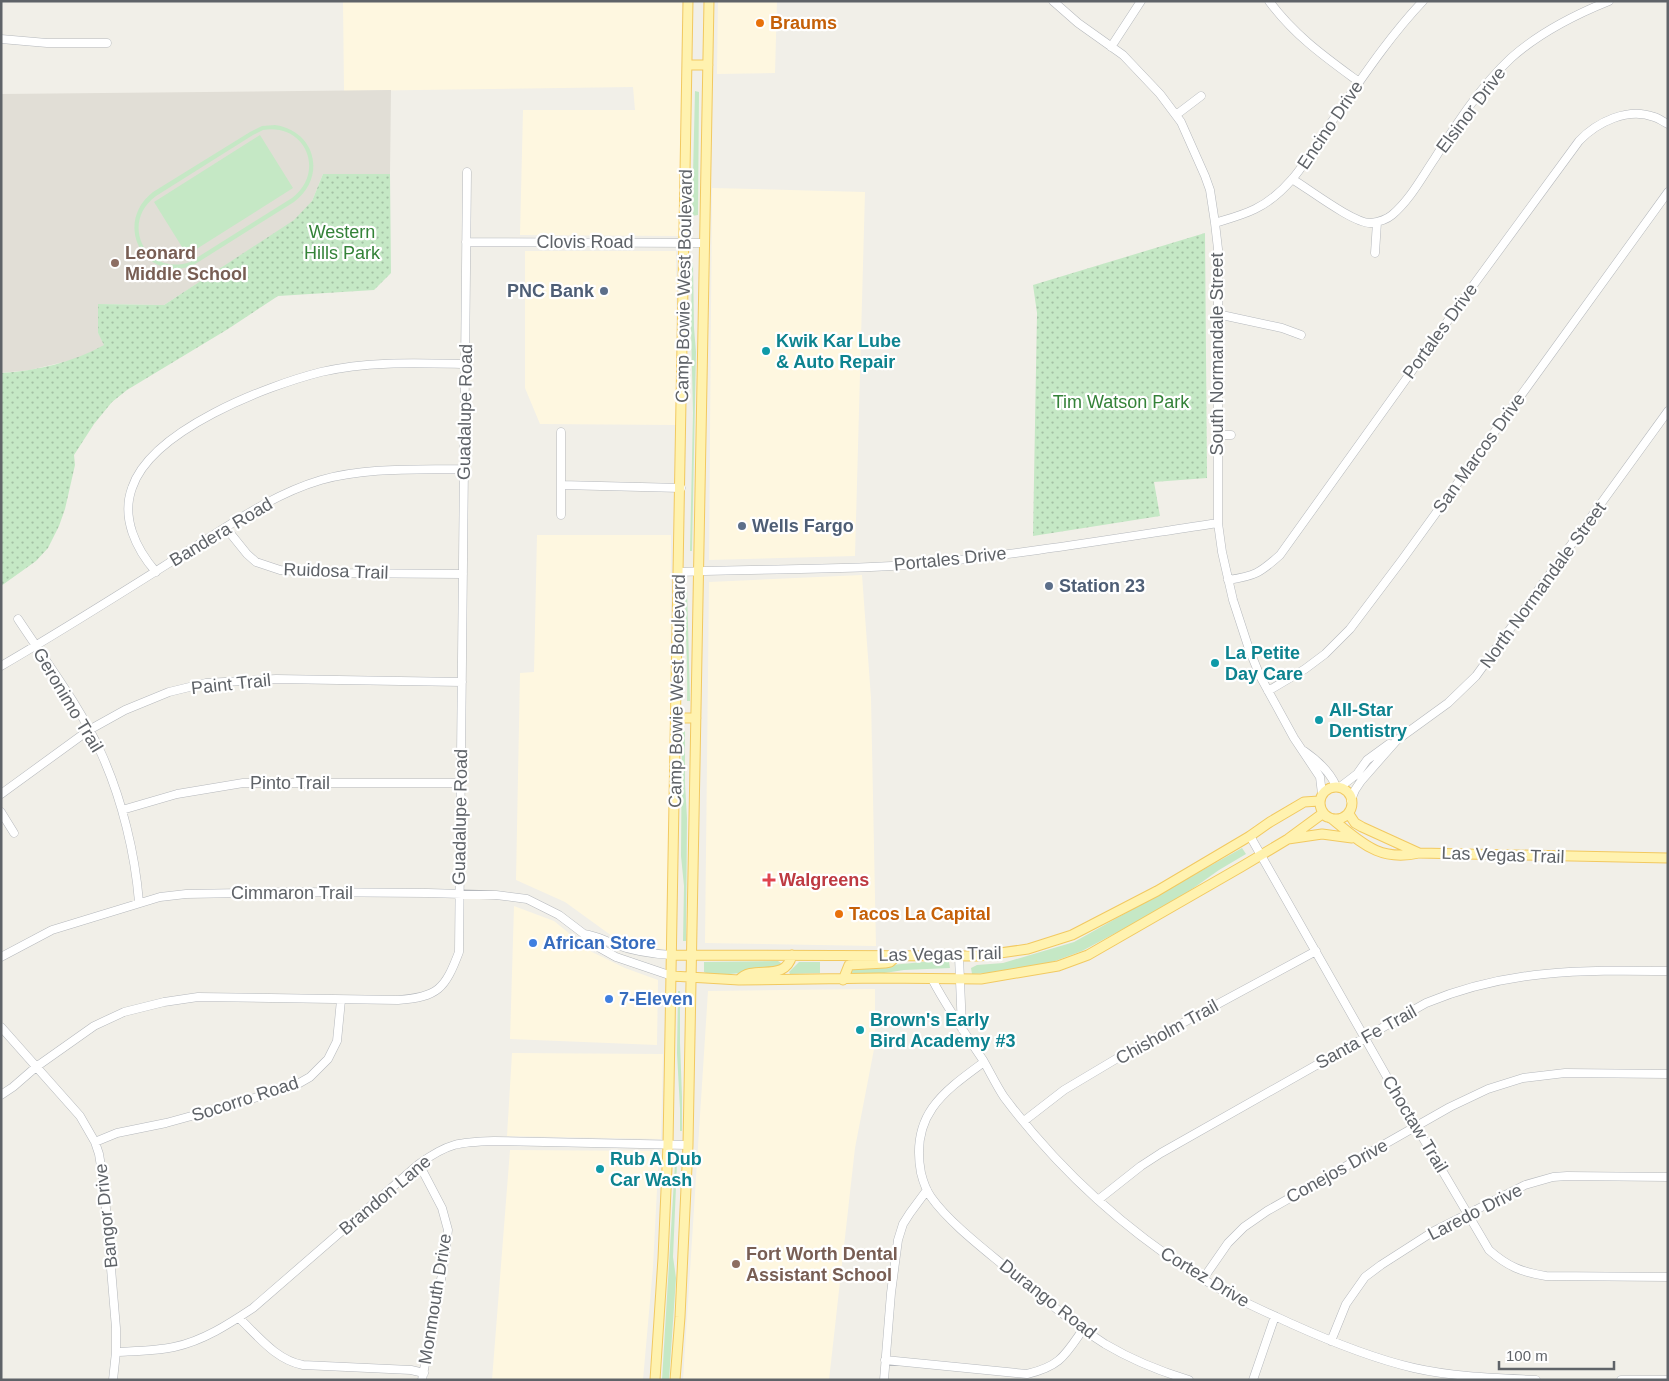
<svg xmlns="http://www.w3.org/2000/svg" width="1669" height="1381" viewBox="0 0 1669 1381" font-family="Helvetica,sans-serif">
  <defs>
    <pattern id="park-dots" width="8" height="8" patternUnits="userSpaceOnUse" patternTransform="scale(1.25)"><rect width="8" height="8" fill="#c5e8c5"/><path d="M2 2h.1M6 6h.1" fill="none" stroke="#a3c0a4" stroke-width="1.8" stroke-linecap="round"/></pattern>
  </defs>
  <rect width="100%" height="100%" fill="#f1efe8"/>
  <path fill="#fef7e0" d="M343 1H682L680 236 520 235 523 110H635L633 87 344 91Z
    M718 1H777L775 73 717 74Z
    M712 188 865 192 855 556 709 560Z
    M525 251H676L677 425 540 424 525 388Z
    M537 535H671L670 952 612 936 565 902 516 880 520 673 534 672Z
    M862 575 871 698 876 946 705 943 709 582Z
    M514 906 554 921 592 952 625 968 658 980 657 1045 510 1039Z
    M875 989V1044L855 1148 829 1380H683L708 991Z
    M512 1053 663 1054 661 1139 507 1136Z
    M510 1150 659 1151 653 1267 643 1380H492Z"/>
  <path fill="#e1ded6" d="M391 90 390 174H323L312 201 303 213 291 223 164 305 98 304V333L105 345 91 353 72 360 30 370 1 373V94Z"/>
  <path fill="#c5e8c5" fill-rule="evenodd" d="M695 91 699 92 698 215 692 216Z
    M275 125C316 131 327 177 294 202L192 266C143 282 113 223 153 192L250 132 262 126ZM263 130C306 123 326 172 292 198L190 262C146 277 119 223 156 196L253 135Z
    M260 135 293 188 187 255 154 202Z
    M692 263H693L694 328 696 352 692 551H690L693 413 691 328Z
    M685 588H687L690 701H687C688 663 685 626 685 588Z
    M682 731H685V784L687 818 686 941H683L684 886 681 856Z
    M1242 848 1246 854 1219 870 1195 887 1166 906 1082 951 1055 961 1030 968 1003 972 972 974 971 968 977 965 1003 963 1074 942Z
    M778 961 781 963 779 967C762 969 717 979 704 972V962Z
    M799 962H820V973L790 974 789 972Z
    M923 962H949L950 968 904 970 878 974H850L851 970 859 968Z
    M678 991H680V1043L682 1097V1131H680V1109L677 1053Z
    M675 1163H677L673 1257 676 1278 669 1380H662Z"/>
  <path fill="url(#park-dots)" d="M323 174H390L391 273 374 290 278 296 228 329 127 390 112 402 94 424 74 455 75 465 65 509 59 526 48 548 36 561 1 586V373C36 371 74 362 104 345L98 333V304L164 305 294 220 312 201Z
    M1205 233 1207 478 1154 482 1160 516 1033 536 1037 313 1033 285Z"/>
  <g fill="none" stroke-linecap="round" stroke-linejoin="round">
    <g stroke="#b5b8bc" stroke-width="9">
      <path id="minor" d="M1053 1 1078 23 1123 55 1160 94 1181 122 1205 176 1210 190 1215 223 1218 249V523L1222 552 1233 600 1249 649 1260 676 1294 738 1320 777 1322 794
        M1269 1C1295 36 1325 57 1359 82
        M1 39 47 43H107
        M1111 47 1141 1
        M1176 115 1201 96
        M1292 179C1309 189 1354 224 1371 223 1378 222 1386 220 1392 215 1410 200 1422 177 1435 158 1457 123 1481 86 1511 58 1539 33 1574 15 1609 1
        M1215 223C1228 219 1243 215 1255 209 1294 190 1313 148 1337 114 1364 75 1390 36 1423 1
        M466 242 704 243
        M1375 253 1377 222
        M1217 314 1282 328 1301 335
        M1217 435H1231
        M561 485 681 488
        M561 515V432
        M226 528 247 554 256 562 280 570 323 573 463 574
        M156 572C136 549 121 518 132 488 151 430 266 386 321 372 368 361 417 363 465 364
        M679 572C759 568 839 571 918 564 1018 555 1118 538 1218 523
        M1228 580C1255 576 1260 573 1280 555L1472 287 1579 141C1597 122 1628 107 1654 117 1659 118 1663 122 1668 124
        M18 619C47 663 80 706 102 755 122 800 135 853 139 902
        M1 666C65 629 126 590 188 551 230 525 273 494 321 480 367 467 417 470 464 469
        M1268 691 1305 669 1325 654 1350 629 1402 560 1668 192
        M1304 751C1317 760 1330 772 1336 786
        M1340 787 1357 774 1367 760 1389 744
        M1 794 89 730 125 710 169 692 206 683 276 679 462 682
        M1351 800 1355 790 1361 781 1397 740 1448 703 1476 676 1668 411
        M122 810 177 794 243 783H461
        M1 812 14 833
        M1250 836 1387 1077 1489 1250C1508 1267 1522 1272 1546 1276L1668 1277
        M584 934C597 936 603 940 614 944 633 951 652 954 672 955
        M959 956 962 1029
        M1 957 52 930 160 897 186 894 294 892 428 893 496 895 527 899 559 915 584 934 591 943 616 957 672 976
        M932 979C947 1008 965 1033 983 1060 990 1072 996 1085 1004 1097 1061 1173 1134 1238 1216 1287 1240 1301 1266 1312 1292 1324 1332 1342 1371 1358 1414 1368 1454 1377 1495 1378 1536 1380
        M1 1027 80 1116 95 1142 99 1154 104 1185 116 1328V1352L113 1380
        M984 1062C943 1092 910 1115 921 1173 923 1181 926 1190 931 1197 948 1221 980 1246 1003 1265 1036 1292 1069 1321 1105 1344 1132 1360 1159 1371 1189 1380
        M1 1095 13 1087 36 1067 94 1026 124 1012 164 1002 198 997 398 1000C438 997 445 989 459 952L467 172
        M1024 1121 1064 1090 1116 1059 1316 951
        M95 1142 117 1133 166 1123 235 1104 296 1085 310 1077 328 1059 337 1041 341 1000
        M419 1164 442 1208 448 1230 443 1269 422 1380
        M1098 1200 1141 1166 1161 1153 1426 1003C1508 969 1581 970 1668 971
        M1203 1279 1228 1243 1244 1227 1267 1211 1450 1107 1488 1089 1523 1078 1565 1073 1668 1074
        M239 1318C258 1336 276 1360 303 1365L411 1370 424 1373
        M1331 1341 1346 1304 1365 1277 1381 1265 1434 1231 1525 1185 1553 1177 1567 1176 1668 1177
        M116 1352C135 1351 155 1351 174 1347 203 1341 229 1324 253 1308L419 1164C448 1143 459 1142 494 1141L688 1145
        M885 1360 1027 1374C1061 1366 1065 1355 1084 1328
        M884 1380 891 1293 898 1240 903 1224 910 1213 927 1190
        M1253 1380 1275 1316
        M1621 1380H1668"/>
    </g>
    <g stroke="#f2c960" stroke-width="11">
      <path id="major" d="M687 65H708
        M677 718H696
        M1320 803a16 16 0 1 1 32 0a16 16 0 1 1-32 0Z
        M1349 814 1355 823 1362 827 1419 853 1668 858
        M1332 819C1361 842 1378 862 1419 853
        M1288 839 1322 834 1352 838
        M672 955 979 956 1028 949 1072 935 1157 891 1250 836 1270 822 1304 802 1319 801
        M672 976 739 980 879 978 981 979 1058 966 1088 955 1241 867 1288 839 1322 814 1327 817
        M739 980C753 963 785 984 792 955
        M843 980 849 965 885 963 890 962 897 956
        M655 1380 663 1258 668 1145 688 1
        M675 1380 680 1317 688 1145 709 1"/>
    </g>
    <use href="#minor" stroke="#fff" stroke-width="8"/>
    <use href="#major" stroke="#fff2af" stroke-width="9"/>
  </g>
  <g fill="#e8710a" stroke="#fff" stroke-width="2">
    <circle cx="760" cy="23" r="5"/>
    <circle cx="839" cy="914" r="5"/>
  </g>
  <g fill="#8d6e63" stroke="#fff" stroke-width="2">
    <circle cx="115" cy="263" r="5"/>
    <circle cx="736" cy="1264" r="5"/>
  </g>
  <g fill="#5c6f8a" stroke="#fff" stroke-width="2">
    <circle cx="604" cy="291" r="5"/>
    <circle cx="742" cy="526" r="5"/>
    <circle cx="1049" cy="586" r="5"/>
  </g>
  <g fill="#0f9aa8" stroke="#fff" stroke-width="2">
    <circle cx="766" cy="351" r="5"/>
    <circle cx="1215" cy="663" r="5"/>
    <circle cx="1319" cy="720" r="5"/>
    <circle cx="860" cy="1030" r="5"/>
    <circle cx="600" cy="1169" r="5"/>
  </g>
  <path fill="#e0444e" stroke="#fff" stroke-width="2" d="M766.5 872.5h5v5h5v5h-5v5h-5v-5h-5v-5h5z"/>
  <g fill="#3f7fe0" stroke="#fff" stroke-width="2">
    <circle cx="533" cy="943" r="5"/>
    <circle cx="609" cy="999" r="5"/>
  </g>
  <g text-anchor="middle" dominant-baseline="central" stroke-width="4.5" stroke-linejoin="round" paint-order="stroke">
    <g font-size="18" font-weight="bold" fill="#c56008" stroke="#fff" text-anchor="start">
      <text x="770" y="23">Braums</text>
      <text x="849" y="914">Tacos La Capital</text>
    </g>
    <g font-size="18" fill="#5f6368" stroke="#fff">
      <text transform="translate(1471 110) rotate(-53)">Elsinor Drive</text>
      <text transform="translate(1330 125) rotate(-56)">Encino Drive</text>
      <text x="585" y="242">Clovis Road</text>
      <text transform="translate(684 286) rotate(-89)">Camp Bowie West Boulevard</text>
      <text transform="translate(1440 331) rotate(-54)">Portales Drive</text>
      <text transform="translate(1217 354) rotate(-90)">South Normandale Street</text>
      <text transform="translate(465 412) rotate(-89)">Guadalupe Road</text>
      <text transform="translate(1479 453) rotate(-54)">San Marcos Drive</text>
      <text transform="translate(221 532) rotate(-31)">Bandera Road</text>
      <text transform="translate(950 559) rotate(-6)">Portales Drive</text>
      <text transform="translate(336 571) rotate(2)">Ruidosa Trail</text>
      <text transform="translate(1543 585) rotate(-54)">North Normandale Street</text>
      <text transform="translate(231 684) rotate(-6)">Paint Trail</text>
      <text transform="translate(677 691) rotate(-89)">Camp Bowie West Boulevard</text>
      <text transform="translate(68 700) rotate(59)">Geronimo Trail</text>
      <text x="290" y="783">Pinto Trail</text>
      <text transform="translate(460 817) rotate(-89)">Guadalupe Road</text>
      <text transform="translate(1503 855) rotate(2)">Las Vegas Trail</text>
      <text x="292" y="893">Cimmaron Trail</text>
      <text transform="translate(940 954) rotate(-1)">Las Vegas Trail</text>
      <text transform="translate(1167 1032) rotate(-29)">Chisholm Trail</text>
      <text transform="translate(1366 1037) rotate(-29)">Santa Fe Trail</text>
      <text transform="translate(245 1099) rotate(-18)">Socorro Road</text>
      <text transform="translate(1415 1124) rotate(59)">Choctaw Trail</text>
      <text transform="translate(1337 1171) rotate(-29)">Conejos Drive</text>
      <text transform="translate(385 1195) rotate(-40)">Brandon Lane</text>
      <text transform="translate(1475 1212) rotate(-27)">Laredo Drive</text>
      <text transform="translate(106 1216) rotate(-96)">Bangor Drive</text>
      <text transform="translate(1205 1277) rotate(31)">Cortez Drive</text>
      <text transform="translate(435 1299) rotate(-81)">Monmouth Drive</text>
      <text transform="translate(1048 1299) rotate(38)">Durango Road</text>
    </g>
    <g font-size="18" fill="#348238" stroke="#fff">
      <text x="342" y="232">Western<tspan x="342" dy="21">Hills Park</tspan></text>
      <text x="1121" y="402">Tim Watson Park</text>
    </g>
    <g font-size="18" font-weight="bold" fill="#785e54" stroke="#fff" text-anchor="start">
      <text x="125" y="253">Leonard<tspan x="125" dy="21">Middle School</tspan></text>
      <text x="746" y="1254">Fort Worth Dental<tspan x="746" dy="21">Assistant School</tspan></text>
    </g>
    <g font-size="18" font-weight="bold" fill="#4e5e75" stroke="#fff" text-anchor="start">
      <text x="594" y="291" text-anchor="end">PNC Bank</text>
      <text x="752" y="526">Wells Fargo</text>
      <text x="1059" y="586">Station 23</text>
    </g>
    <g font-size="18" font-weight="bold" fill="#0d838f" stroke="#fff" text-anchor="start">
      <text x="776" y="341">Kwik Kar Lube<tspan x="776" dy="21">&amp; Auto Repair</tspan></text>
      <text x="1225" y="653">La Petite<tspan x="1225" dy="21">Day Care</tspan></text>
      <text x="1329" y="710">All-Star<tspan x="1329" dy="21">Dentistry</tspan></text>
      <text x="870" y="1020">Brown's Early<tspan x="870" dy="21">Bird Academy #3</tspan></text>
      <text x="610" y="1159">Rub A Dub<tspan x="610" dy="21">Car Wash</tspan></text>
    </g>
    <g font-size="18" font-weight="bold" fill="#be3a42" stroke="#fff" text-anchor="start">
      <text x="779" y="880">Walgreens</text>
    </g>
    <g font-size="18" font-weight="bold" fill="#366cbe" stroke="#fff" text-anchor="start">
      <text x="543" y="943">African Store</text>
      <text x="619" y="999">7-Eleven</text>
    </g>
  </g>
  <rect width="1669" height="1381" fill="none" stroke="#5f6368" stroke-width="5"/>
  <path d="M1499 1361v8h115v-8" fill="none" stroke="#5f6368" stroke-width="2.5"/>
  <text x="1506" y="1361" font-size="15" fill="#5f6368" stroke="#ffffff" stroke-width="4" paint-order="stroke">100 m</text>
</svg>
